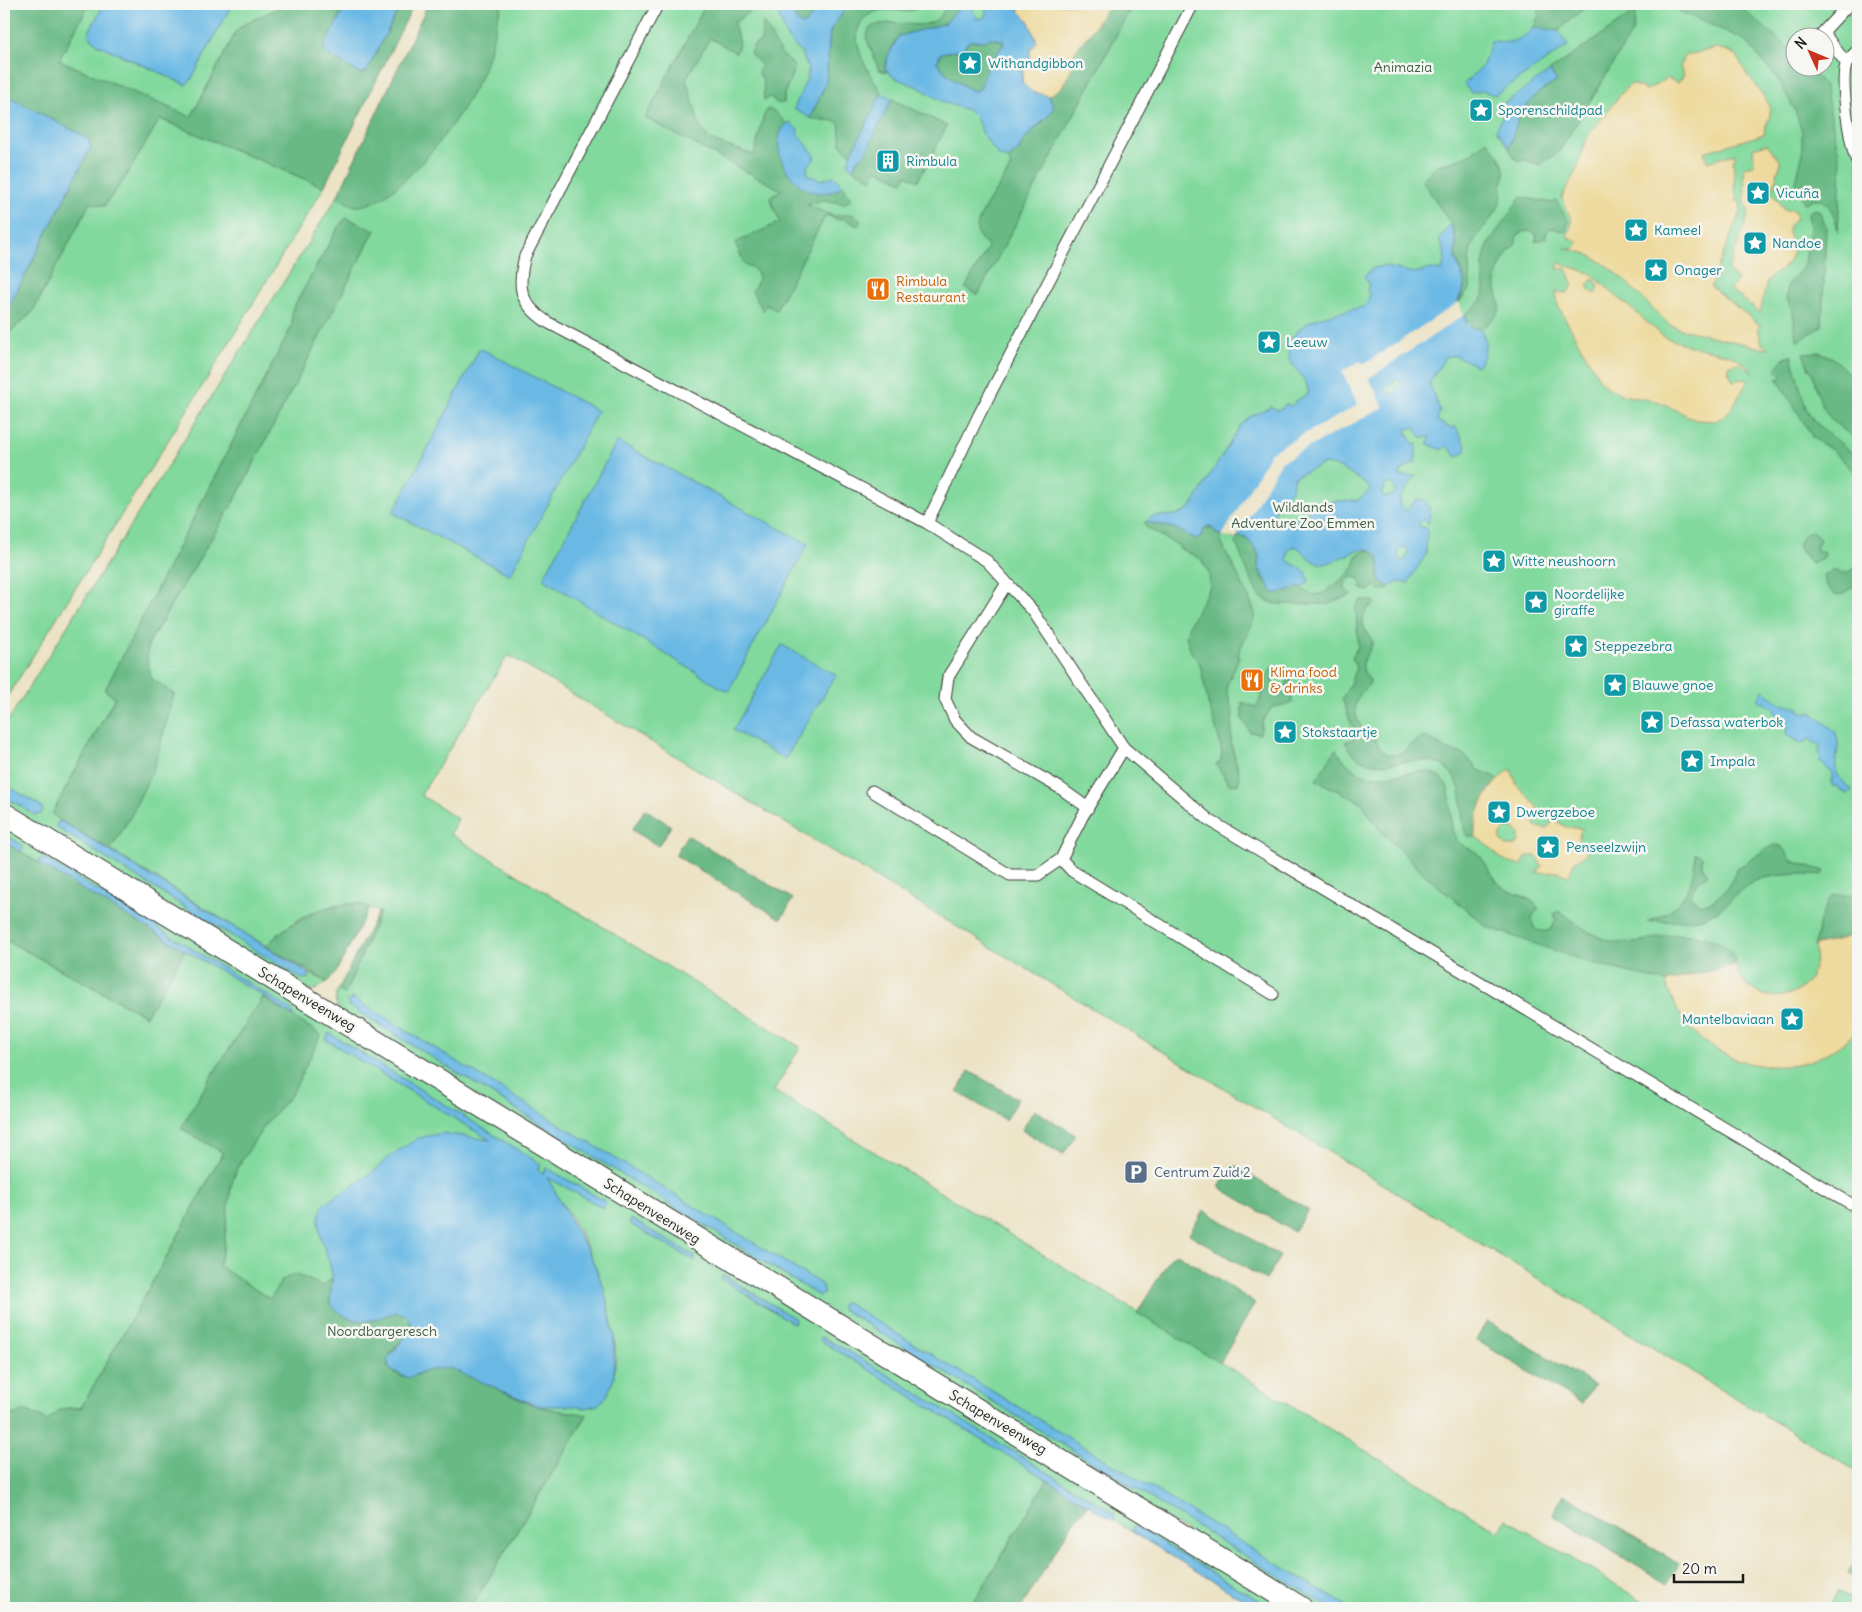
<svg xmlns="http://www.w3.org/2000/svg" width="1862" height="1612" viewBox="0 0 1862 1612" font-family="Delius,sans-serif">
  <rect width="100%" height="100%" fill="#f6f6f2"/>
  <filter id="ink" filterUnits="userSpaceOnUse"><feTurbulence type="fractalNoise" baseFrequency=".02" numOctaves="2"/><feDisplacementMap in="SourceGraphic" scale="10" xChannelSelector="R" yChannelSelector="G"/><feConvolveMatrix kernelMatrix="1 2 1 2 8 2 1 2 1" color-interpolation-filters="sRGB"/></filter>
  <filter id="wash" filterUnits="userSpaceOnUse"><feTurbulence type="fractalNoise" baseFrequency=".0096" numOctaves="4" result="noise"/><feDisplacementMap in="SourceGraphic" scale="20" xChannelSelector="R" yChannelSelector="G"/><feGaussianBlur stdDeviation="1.12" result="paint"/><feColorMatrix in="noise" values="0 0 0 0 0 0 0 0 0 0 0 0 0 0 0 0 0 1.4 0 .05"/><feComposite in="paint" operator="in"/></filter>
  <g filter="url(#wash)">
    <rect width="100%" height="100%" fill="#ece3c5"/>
    <path fill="#81d99d" stroke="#4e7a5c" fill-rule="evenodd" d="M89 4H104L88 34 97 44 186 85 191 80 232 4H287L246 23 237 30 191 118 59 60Z
      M502 4H1858V1472L508 655 421 795 458 819 450 834 800 1047 774 1091 1499 1532 1506 1519 1655 1608H1350L843 1303 842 1309 1330 1608H1312L342 1015C336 1006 333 1000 338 990L345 993 380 912C372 910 363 904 354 904 320 903 288 923 266 946L110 850 132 814 151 678 147 658 148 644 237 496 374 230 346 218 339 226 292 310V326L105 690 115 697 52 814 61 821 56 825 57 828 232 936 327 982 315 990 299 989 4 808V796L35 815 41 806 4 784V727L337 197 356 206 495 26ZM1794 38H1824V68H1794ZM348 1005 821 1284 819 1296 349 1006Z
      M160 119 324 187 218 361 4 702V331L11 330 32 313 90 203 123 181Z
      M4 821 1291 1608H1271L1135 1526 1132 1532 1113 1520 1115 1518 1114 1513 823 1337 820 1340 1048 1479 970 1608H471L587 1415 4 1608 96 1412 231 1153 321 1035 292 1016 290 1009 47 860 43 858 39 864 20 852 22 845 4 834ZM329 1033 540 1164 492 1141 326 1040ZM547 1168 606 1202 603 1208 543 1171ZM559 1200C590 1237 643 1367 598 1405ZM631 1219 694 1256 695 1261 630 1224ZM724 1275 794 1318 795 1322 793 1323 721 1279Z
      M4 939 146 1016 185 950 264 996 209 1080 182 1129 223 1152 166 1258 81 1408C65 1407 58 1409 48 1421L7 1416 4 1421V1055L9 1047 4 1043Z
      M1858 1557V1579L1849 1573Z
      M1838 1591 1858 1603V1608H1828Z"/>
    <path fill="#68b984" stroke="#426a50" d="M4 4H89L59 60 191 117 237 30 246 23 287 4H347L323 48 361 74 367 71 401 4H414L324 187 160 119 123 181 104 206 90 203 32 313 11 331H4V316L91 147 82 135 4 94V59L9 49 4 44Z
      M428 4H502C495 23 493 43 486 63 474 102 402 204 358 206 351 206 343 200 337 197Z
      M706 4H760L734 23 739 44 736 53 710 38 686 79 701 129 709 140 754 155 764 115 768 109 775 112 786 123C769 152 791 194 825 192 832 192 838 191 842 184L852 199 844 204 824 200 807 205 834 216 852 214 861 221 858 226 842 218 838 220 826 215 776 310 766 305 763 311 752 291 757 283 758 274 752 267 745 265 735 243 780 222 770 198 781 190 645 118Z
      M790 4H817C816 12 809 22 802 26L796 20Z
      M925 4C903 17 903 9 881 10 873 11 865 17 861 22 848 44 871 75 882 93L851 154 841 145 839 123C829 118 821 122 810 118L826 83 830 31 849 4Z
      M947 4H962L946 23 904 35 895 41 886 62 885 68 887 72 879 70 866 37 870 28C896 12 933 43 947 4Z
      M1109 4H1133L978 295 965 288 988 247C985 243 980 239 978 234 971 219 1006 180 1011 165L1008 159 1018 151 1024 140 1043 122 1052 102 1049 96 1062 87 1075 51 1090 34Z
      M1540 4H1589L1558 31 1533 28 1538 18Z
      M1663 4H1737L1794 53V68H1808L1825 86 1841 166 1838 232C1836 215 1825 188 1804 204L1796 182 1802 156V131L1795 110 1778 79 1745 40Z
      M1636 11 1633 30 1630 36 1559 152 1539 165 1526 160 1519 161 1514 158 1509 148 1520 113 1538 93 1557 81 1550 71Z
      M763 22 780 52 795 67 784 94V103H777L770 97 764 101 763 80 758 72 762 66 750 53 754 45 761 41Z
      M989 38 1002 40 1004 44 988 64 980 89 974 91C960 85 946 75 937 62L941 53 962 50 969 41H986Z
      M892 99 947 126 918 181 906 175 903 182 876 169 872 179 853 169Z
      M1487 140C1497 154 1511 168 1501 185 1507 211 1481 224 1472 246 1467 259 1470 275 1470 289L1459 302 1464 287 1463 273 1455 258 1456 241 1451 224 1422 180 1437 165 1455 161 1473 152Z
      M1520 197 1553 203 1556 200 1568 221 1566 231C1558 232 1552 223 1546 234V238L1535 242 1537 235 1530 231 1522 232 1516 237V244C1505 254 1498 267 1496 282 1494 299 1509 306 1491 321 1486 326 1481 328 1473 329L1464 315C1497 295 1477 283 1485 254 1491 233 1511 217 1520 197Z
      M1812 210H1819L1826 227 1822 326 1798 341 1794 330V317L1786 296 1788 285 1805 264 1810 226 1808 213Z
      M346 218 375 230 237 496 148 644 147 658 151 678 174 694 154 767 132 814 110 850 61 821 52 814 115 698 105 690 292 326V310L339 226Z
      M1819 352 1833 358 1858 383V442C1850 434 1842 429 1834 422 1820 408 1817 391 1812 372L1809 369 1803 353Z
      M1791 355 1806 408 1814 421 1858 458V475L1833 451 1813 438 1777 378 1780 379 1782 376 1775 369 1782 360Z
      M1146 522C1154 524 1163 525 1170 527 1182 530 1188 538 1200 539L1204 529 1212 527 1217 534 1222 536 1221 542C1227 555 1255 606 1255 615 1254 622 1241 646 1238 654L1239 658 1226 687 1233 714 1231 743 1240 776 1238 785 1229 784 1216 764 1220 762 1222 754 1219 738 1208 703 1200 664 1191 652 1186 637 1189 625 1210 587 1209 573 1201 559 1179 548V546L1147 528 1144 523Z
      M1812 531 1820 538 1816 550 1825 552 1824 557 1811 563 1800 550 1798 544 1804 535Z
      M1238 536 1246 538 1256 549 1259 556 1258 567 1265 582 1300 588 1313 595 1324 593 1347 575 1354 567 1357 555 1368 550C1382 556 1383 578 1389 590H1380L1376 586 1369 591 1362 589 1360 579 1352 577 1347 580 1344 587 1351 595 1328 604H1277L1267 601 1258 595 1245 566 1236 543Z
      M1858 565V584L1843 594 1835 595 1826 585 1823 575 1833 571 1848 573Z
      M1361 600 1374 601 1375 604C1358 612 1361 629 1373 641 1369 658 1354 662 1370 680V684C1356 695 1350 709 1361 726 1365 731 1371 731 1374 736 1377 742 1379 748 1385 753 1406 760 1409 741 1422 738 1431 736 1438 746 1446 749 1451 751 1459 752 1464 755 1471 760 1474 768 1481 771 1487 774 1493 774 1498 780L1491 787 1475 830V837L1467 836 1465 832C1460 816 1465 797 1457 782 1432 732 1371 793 1345 742L1356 738 1357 734 1351 724 1342 698 1349 687 1356 667 1352 658 1358 646 1356 606Z
      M1273 666 1279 667 1273 679 1274 684 1280 688 1286 686 1288 679 1291 678 1292 703 1284 706 1272 707 1262 722 1260 734 1250 732 1242 719V702L1256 707 1263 695 1258 692Z
      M1336 749C1358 783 1374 777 1409 773 1416 772 1425 770 1432 773 1462 783 1443 821 1457 840 1462 848 1473 849 1478 854 1488 864 1492 879 1504 888 1516 896 1530 895 1539 909 1524 919 1536 938 1552 929L1556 919 1554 914 1559 911C1577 923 1592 938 1615 942 1634 945 1654 937 1672 935 1691 932 1737 940 1735 965L1666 982 1584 961 1487 927 1425 875 1379 829 1362 803 1316 780Z
      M645 809 671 826 658 846 632 830Z
      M687 835 793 899 781 919 675 855Z
      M4 842 185 950 146 1016 4 939Z
      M1775 845 1781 846 1792 861 1825 871 1823 875C1808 873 1764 874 1751 883 1735 894 1725 909 1705 917 1690 923 1664 920 1648 922 1655 918 1665 915 1672 909 1688 895 1696 874 1695 853L1702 856V865L1708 875 1697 882 1691 894C1702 921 1735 885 1736 868 1751 863 1761 849 1775 845Z
      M1858 890V934L1814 946C1816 936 1824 897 1836 895 1845 894 1850 897 1858 890Z
      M356 903 369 908 336 972 327 982 266 946C291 920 320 907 356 903Z
      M378 912H380L345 994 338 990Z
      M263 997 321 1035 292 1094 267 1122 237 1168 231 1186 224 1245 219 1266 270 1299 282 1280 295 1274 323 1286 332 1278 330 1303C333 1308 337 1310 342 1313 365 1329 376 1312 399 1312L413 1326 391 1353 387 1366C409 1392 426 1361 450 1368 478 1376 504 1394 531 1404 547 1410 570 1411 587 1415L471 1608H4V1421L6 1416 28 1411 48 1421C58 1409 65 1407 81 1408L166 1258 223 1153 181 1128 209 1080Z
      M969 1071 1018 1099 1005 1120 957 1092Z
      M1034 1110 1076 1135 1063 1155 1022 1130Z
      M1233 1165 1308 1210 1294 1232 1219 1187Z
      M1204 1210 1280 1256 1266 1280 1189 1234Z
      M1177 1254 1254 1302V1305L1220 1363 1137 1313 1171 1257Z
      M1487 1321 1594 1385 1582 1404 1476 1340Z
      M1048 1479 1088 1505 1074 1521 1021 1608H970Z
      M1564 1494 1679 1564 1667 1584 1552 1515Z"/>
    <path fill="#eeda9e" stroke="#857b5d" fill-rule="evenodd" d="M1019 4H1109L1093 29 1075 51 1071 70 1062 87 1049 96 1032 93 1022 84C1022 69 1028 63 1030 50L1034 46C1033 31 1030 22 1019 11Z
      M1717 48 1728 51 1737 56 1748 77 1755 84 1770 106V116L1764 130 1765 134 1704 152 1707 162 1735 154V159H1733L1736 201H1740L1741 211 1715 274 1718 276 1710 286 1761 326 1758 328 1762 344 1768 349H1766L1681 329 1670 325C1643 302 1620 269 1587 254 1580 251 1572 251 1565 248L1574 249 1578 242 1567 237 1572 222 1562 197 1577 169 1586 141 1591 132 1624 90 1632 84 1647 90 1667 78 1678 83 1684 75 1680 67 1684 56Z
      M1767 144 1781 162 1772 192 1785 210H1794L1797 218C1783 227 1788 234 1793 245 1792 268 1780 267 1767 281L1760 313 1730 289 1738 280 1728 271 1749 214 1745 201 1744 167 1754 165 1753 148Z
      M1559 263 1590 273 1664 337 1690 346 1730 355 1746 364 1754 373 1740 363 1730 365 1728 370 1733 381 1745 379 1748 381 1731 409 1723 417 1715 421 1696 420 1660 402 1623 395 1605 386 1600 380 1558 306 1556 292 1567 293 1573 286 1566 268 1557 269ZM1591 280H1595L1599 286 1596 294 1590 291 1588 287Z
      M1511 769 1517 785 1539 809 1535 811 1532 818 1536 827 1546 829 1551 824 1552 818 1566 827 1583 829 1580 832 1578 842 1587 848 1586 854 1574 862 1569 876 1557 872 1537 873 1542 866 1536 856H1527L1521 866C1515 864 1507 862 1501 858 1492 852 1487 842 1475 837 1474 810 1489 784 1511 769ZM1506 828 1515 829 1519 834V842L1514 846H1506L1501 841V834Z
      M1858 934V1029C1798 1096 1689 1068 1666 982L1735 965C1752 1018 1827 999 1814 946Z"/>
    <path fill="#6ab9e5" stroke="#436a80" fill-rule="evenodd" d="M104 4H232L191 80 186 85 97 44 88 34Z
      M347 4H401L367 71 361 74 328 55 323 48Z
      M774 4H790L796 20 802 25C809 22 816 11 817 4H849L830 31 826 83 810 118 794 109 807 78 808 69 802 54 787 38Z
      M962 4H975L973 11 977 19 985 17 986 12 984 4H1019V11L1028 20 1037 42 1030 50V60L1022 69V83L1032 92 1049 96 1054 109 1024 140 1018 151 1008 159 999 156 994 150 984 136 975 116 970 111 945 103 918 87 893 77 885 68 888 56 899 36 946 23ZM989 38 1002 40 1004 44 988 64 980 89 974 91C960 84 946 76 937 62L941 53 962 50 969 41H986Z
      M1533 28 1558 31 1568 46 1495 95 1483 91 1471 93 1464 84 1483 65 1492 40C1509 45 1521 41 1533 28Z
      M1550 71 1557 81 1538 93 1520 113 1509 148 1496 130 1502 118V105Z
      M882 93 892 99 865 154 857 160 853 169 848 164 851 154Z
      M4 94 82 135 89 140 91 147 4 316Z
      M790 122 799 131 797 133 814 154V160L807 167 808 175 821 180 834 176 842 184 840 188C796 213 759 139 790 122Z
      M1451 224 1456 241 1455 258 1464 280V287L1458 301 1467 323 1473 329 1479 328C1489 338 1486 358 1477 366L1457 356H1446L1429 383 1440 410 1437 421 1453 429 1455 426 1466 446V451L1457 457 1446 445 1442 450 1428 444 1430 437H1421L1415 428H1408L1406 432 1413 444H1417L1415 462 1401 471 1399 476H1416L1400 498V506L1406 511 1416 500H1424C1431 508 1431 514 1428 524L1424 519 1419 522 1420 527 1427 528 1426 554 1408 583 1399 582 1389 587 1379 579C1378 573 1381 565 1379 559 1371 534 1335 565 1322 564 1312 563 1304 552 1296 546L1289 549 1287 560 1306 572 1309 581 1303 587C1292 587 1284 594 1273 593L1258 567 1259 556 1256 549 1246 538 1238 536 1236 539 1217 534 1212 527 1208 526 1204 529 1200 539C1188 538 1182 530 1170 527 1163 525 1154 524 1146 522L1151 517C1167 514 1178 519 1191 507L1240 426 1249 417 1271 407 1278 410 1284 407 1285 404 1291 406 1297 400 1308 394C1310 384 1298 372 1292 364 1288 360 1288 352 1290 346 1296 315 1340 314 1365 306L1370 295 1367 290 1369 284 1364 276 1373 268 1384 266 1413 273 1431 269 1442 271 1445 256 1439 239ZM1397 379 1402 383 1395 394 1386 392 1384 389ZM1324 464C1340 464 1356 478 1369 487L1370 490 1358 500 1317 502 1301 518H1278L1274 515 1277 504 1292 489 1294 477ZM1392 483 1395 491 1393 495 1385 497 1382 494 1385 485ZM1404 547 1409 552 1403 562 1399 558 1398 551Z
      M480 348 598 411 510 575 393 513Z
      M617 441 808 544 728 692 543 579Z
      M782 645 836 675 785 759 733 730Z
      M1763 690 1781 704 1800 708 1799 710 1806 714 1811 712 1835 731C1846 757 1821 767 1852 790L1847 794 1839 789 1837 785 1833 787 1832 785V773L1819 761 1821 759 1819 753 1820 746 1809 739 1801 744 1787 735 1788 726 1785 723 1784 715 1775 714 1774 708 1758 700Z
      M4 784 41 806 43 810 41 814 35 815 4 796Z
      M61 821 309 973V978L302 979 57 828V823Z
      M4 834 22 845 23 848 21 852 4 842Z
      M43 857 290 1009 294 1015 292 1016 263 996 39 864 40 859Z
      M353 998 821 1284 825 1293 819 1296 349 1006 348 1001Z
      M329 1033 541 1164 538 1170 543 1173 547 1168 606 1202 603 1208 547 1177 591 1257 604 1288 614 1337V1378L607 1396 598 1405 585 1408 574 1406H538L449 1368 424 1371 408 1378 390 1369 387 1360 413 1326C402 1302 388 1317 372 1320 356 1323 343 1317 332 1306 328 1298 333 1285 332 1276 329 1251 310 1229 324 1204L372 1173 390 1156 418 1138 443 1133 490 1140 326 1040Z
      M631 1219 694 1256 695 1261 630 1224Z
      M722 1275 794 1318 795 1322 793 1323 721 1279Z
      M845 1302 1350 1608H1330L842 1309 841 1305Z
      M821 1337 850 1352 1114 1513 1115 1518 1113 1520 1088 1505 820 1340Z
      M1135 1526 1271 1608H1257L1132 1532V1528Z"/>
    <path fill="#ece3c5" d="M1459 302 1464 315 1369 378 1384 407 1281 462 1236 539 1222 536 1271 452 1358 405 1342 371 1361 361 1363 365Z"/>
  </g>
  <g filter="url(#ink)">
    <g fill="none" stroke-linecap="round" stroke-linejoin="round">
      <g stroke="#3b3a35" stroke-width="13">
        <path id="lane" d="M658 4 525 256C517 287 519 303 547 322L927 523
          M1858 50C1854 54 1848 59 1846 65 1840 83 1850 147 1858 164
          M1846 63 1823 32 1849 4
          M1007 583 1033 611 1124 748 1082 817 1061 859 1072 871 1273 994
          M1124 748 1209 820 1858 1208
          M872 791 1010 875H1038L1061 859
          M1088 808 1060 788 971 737 955 720 945 699 948 677 1007 583 987 561 927 523 979 415 1193 4"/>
      </g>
      <g stroke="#3b3a35" stroke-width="24">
        <path id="street" d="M4 814 1301 1608"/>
      </g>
      <use href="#lane" stroke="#fff" stroke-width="11"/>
      <use href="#street" stroke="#fff" stroke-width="22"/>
    </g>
  </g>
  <defs>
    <g id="sight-square" transform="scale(1.25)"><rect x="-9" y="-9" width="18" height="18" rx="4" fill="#0f9aa8" stroke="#f6f6f2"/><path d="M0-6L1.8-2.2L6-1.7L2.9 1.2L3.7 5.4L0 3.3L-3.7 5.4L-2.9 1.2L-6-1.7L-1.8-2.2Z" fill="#fff"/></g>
    <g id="building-square" transform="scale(1.25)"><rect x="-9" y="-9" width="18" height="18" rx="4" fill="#0f9aa8" stroke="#f6f6f2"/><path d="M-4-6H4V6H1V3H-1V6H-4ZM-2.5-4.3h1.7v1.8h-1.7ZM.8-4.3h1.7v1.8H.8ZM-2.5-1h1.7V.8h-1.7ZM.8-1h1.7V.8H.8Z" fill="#fff"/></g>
    <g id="restaurant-square" transform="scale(1.25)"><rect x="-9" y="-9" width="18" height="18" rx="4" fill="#e8710a" stroke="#f6f6f2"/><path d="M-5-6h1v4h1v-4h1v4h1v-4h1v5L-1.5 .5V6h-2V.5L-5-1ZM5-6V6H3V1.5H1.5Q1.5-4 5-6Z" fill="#fff"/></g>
    <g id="parking-square" transform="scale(1.25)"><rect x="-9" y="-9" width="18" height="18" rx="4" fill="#5c6f8a" stroke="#f6f6f2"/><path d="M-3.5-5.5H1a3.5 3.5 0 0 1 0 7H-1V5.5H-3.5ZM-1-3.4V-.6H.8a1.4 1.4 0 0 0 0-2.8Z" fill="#fff"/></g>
  </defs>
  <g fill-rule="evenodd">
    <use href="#sight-square" x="970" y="63"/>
    <use href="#sight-square" x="1481" y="110"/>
    <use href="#building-square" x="888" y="161"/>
    <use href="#sight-square" x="1758" y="193"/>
    <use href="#sight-square" x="1636" y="230"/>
    <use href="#sight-square" x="1755" y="243"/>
    <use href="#sight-square" x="1656" y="270"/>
    <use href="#restaurant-square" x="878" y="289"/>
    <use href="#sight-square" x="1269" y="342"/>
    <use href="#sight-square" x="1494" y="561"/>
    <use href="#sight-square" x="1536" y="602"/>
    <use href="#sight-square" x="1576" y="646"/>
    <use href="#restaurant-square" x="1252" y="680"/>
    <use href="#sight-square" x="1615" y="685"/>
    <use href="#sight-square" x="1652" y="722"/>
    <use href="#sight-square" x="1285" y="732"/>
    <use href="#sight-square" x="1692" y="761"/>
    <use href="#sight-square" x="1499" y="812"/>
    <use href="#sight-square" x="1548" y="847"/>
    <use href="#sight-square" x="1792" y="1019"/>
    <use href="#parking-square" x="1136" y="1172"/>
  </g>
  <g text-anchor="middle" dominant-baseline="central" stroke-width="5" stroke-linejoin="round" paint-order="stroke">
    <g font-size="14" fill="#0d838f" stroke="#f6f6f2" text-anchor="start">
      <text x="988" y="63">Withandgibbon</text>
      <text x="1498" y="110">Sporenschildpad</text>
      <text x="906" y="161">Rimbula</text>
      <text x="1776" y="193">Vicuña</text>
      <text x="1654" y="230">Kameel</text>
      <text x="1772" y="243">Nandoe</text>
      <text x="1674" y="270">Onager</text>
      <text x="1286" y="342">Leeuw</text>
      <text x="1512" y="561">Witte neushoorn</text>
      <text x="1554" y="594">Noordelijke<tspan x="1554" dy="16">giraffe</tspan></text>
      <text x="1594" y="646">Steppezebra</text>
      <text x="1632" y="685">Blauwe gnoe</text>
      <text x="1670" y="722">Defassa waterbok</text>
      <text x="1302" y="732">Stokstaartje</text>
      <text x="1710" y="761">Impala</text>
      <text x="1516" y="812">Dwergzeboe</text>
      <text x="1566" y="847">Penseelzwijn</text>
      <text x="1774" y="1019" text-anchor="end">Mantelbaviaan</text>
    </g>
    <g font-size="14" fill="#3f5e49" stroke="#f6f6f2">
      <text x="1403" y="67">Animazia</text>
      <text x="1303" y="507">Wildlands<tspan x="1303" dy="16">Adventure Zoo Emmen</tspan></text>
      <text x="382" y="1331">Noordbargeresch</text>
    </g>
    <g font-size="14" fill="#c56008" stroke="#f6f6f2" text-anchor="start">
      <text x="896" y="281">Rimbula<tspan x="896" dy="16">Restaurant</tspan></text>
      <text x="1270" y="672">Klima food<tspan x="1270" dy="16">&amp; drinks</tspan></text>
    </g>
    <g font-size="14" fill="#1c1c1c" stroke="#f6f6f2">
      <text transform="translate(307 999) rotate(31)">Schapenveenweg</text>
      <text transform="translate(652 1211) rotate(32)">Schapenveenweg</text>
      <text transform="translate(998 1422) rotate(31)">Schapenveenweg</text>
    </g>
    <g font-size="14" fill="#4e5e75" stroke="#f6f6f2" text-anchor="start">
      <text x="1154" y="1172">Centrum Zuid 2</text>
    </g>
  </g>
  <rect width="1862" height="1612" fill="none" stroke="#f6f6f2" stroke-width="20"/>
  <g transform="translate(1810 52) rotate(314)"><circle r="24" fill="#f6f6f2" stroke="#9f9f9c"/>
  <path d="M0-4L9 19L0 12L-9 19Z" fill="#c8321e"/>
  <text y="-8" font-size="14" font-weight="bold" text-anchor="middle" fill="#1c1c1c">N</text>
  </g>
  <path d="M1674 1574v8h69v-8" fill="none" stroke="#1c1c1c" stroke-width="2.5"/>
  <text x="1682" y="1574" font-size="15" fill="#1c1c1c" stroke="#f6f6f2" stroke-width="4" paint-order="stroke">20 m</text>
</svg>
